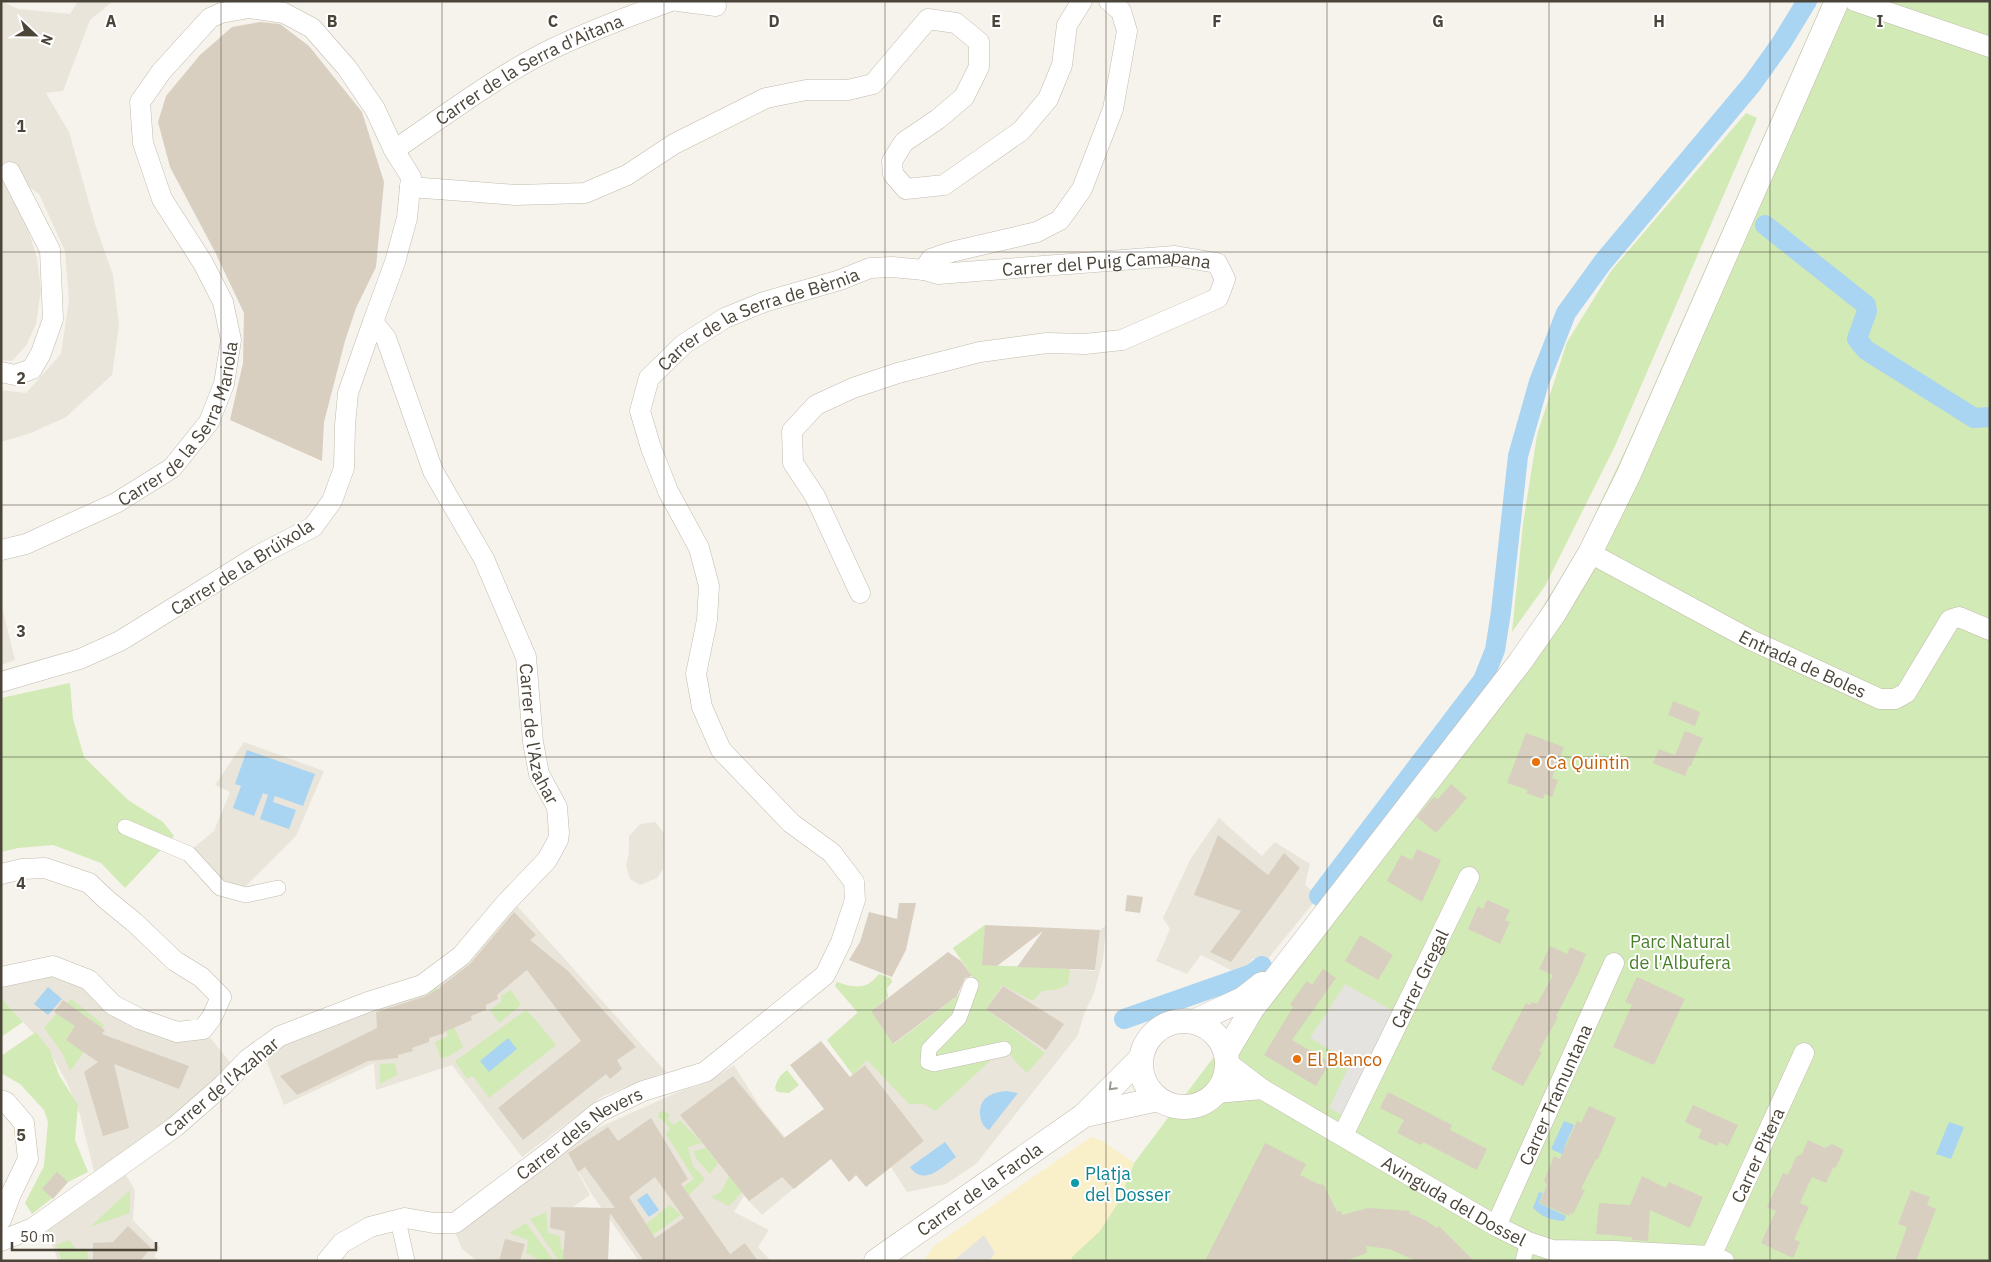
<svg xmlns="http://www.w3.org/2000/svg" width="1991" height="1262" viewBox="0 0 1991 1262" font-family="'IBM Plex Sans',sans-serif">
  <rect width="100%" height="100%" fill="#f6f3ec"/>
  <path fill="#eae5da" d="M1 1 18 9 70 14 78 1H113L90 20 63 91 46 93 69 132 95 224 113 275 119 325 112 375 66 417 31 433 1 442V390L26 393 61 354 69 300 65 251 39 194 10 173 37 258 41 290 36 324 26 346 12 361 1 360Z
    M1 603 15 660 1 665Z
    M244 742 324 771 296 836 240 892 220 887 187 853 214 831 230 792 215 785Z
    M1219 818 1262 856 1275 842 1310 864 1305 885 1319 896 1262 966 1253 958 1241 975 1201 955 1187 974 1156 961 1170 929 1163 918 1191 858Z
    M655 822 664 833 663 869 657 878 640 885 630 879 626 865 629 853V836L640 824Z
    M510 898 666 1072 603 1096 522 1157 452 1065 376 1090 374 1063 284 1105 262 1050 423 986Z
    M985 925 983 965 1095 971 1100 930 1106 926 1103 959 1094 993 1084 1014 1078 1035 976 1164 946 1184 907 1192 891 1167 924 1141 866 1066 853 1075 827 1040 858 1012 835 986 837 982 847 986 861 987 867 985 878 975 891 979 892 982 886 989 888 997 871 1011 894 1045 976 981 953 948Z
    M54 964 113 1005 204 1030 237 1071 121 1167 135 1190 133 1220 160 1248 154 1256 159 1261H58L44 1221 97 1183 80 1115 67 1083 49 1050 1 998V977Z
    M734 1065 760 1107 794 1148 812 1173 762 1215 744 1196 734 1212 769 1230 758 1247 771 1261H639L593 1196 568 1154 590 1195 573 1207H587L590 1225 607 1261H477L462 1249 452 1225 560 1145 678 1092 706 1083Z"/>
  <path fill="#d2eab5" d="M1823 1H1990V1261H1071L1072 1257 1118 1203 1134 1163 1497 680 1577 552 1628 444Z
    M1746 113 1757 118 1615 446 1545 586 1512 632 1523 524 1537 435 1567 342 1611 271Z
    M70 683 73 719 84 757 128 800 163 822 174 836 125 888 101 863 53 845 18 848 1 852V698Z
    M985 925 983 965 1070 969 1068 984 1059 989 1042 991 1034 1000H1031L1002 985 986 1009 1045 1053 1027 1073 1015 1061 1005 1047 936 1111 924 1104H909L867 1060 853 1075 827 1040 858 1013 835 986 837 982C853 988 869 990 879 974L891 978 892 982 887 988 888 997 871 1011 894 1044 976 982 953 948Z
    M437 987 463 1047 453 1054 441 1059 435 1042 448 1036 430 992Z
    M511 990 521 1005 499 1023 490 1010 501 1002V996Z
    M1 998 23 1022 1 1037Z
    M71 999 104 1025 70 1071 63 1054 44 1028 57 1013 75 1026 66 1040 78 1048 96 1023 67 1003Z
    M526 1010 534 1018 556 1045 489 1098 473 1076 467 1079 455 1061Z
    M36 1032 50 1050 59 1075 78 1105 75 1140 88 1172 68 1182 56 1195 32 1214 25 1203 44 1166 48 1122 44 1110 20 1084 1 1073V1056Z
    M395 1063 397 1075 380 1084V1064Z
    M787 1070 799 1085 789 1093 777 1092 775 1088C777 1080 780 1075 787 1070Z
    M663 1111 670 1114 668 1120 674 1125 680 1120 702 1143 688 1147 693 1166 705 1179 688 1196 679 1190 694 1179 666 1134 670 1129 663 1120 658 1118 659 1112Z
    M706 1148 718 1163 710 1174 697 1160 693 1151Z
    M729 1176 742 1192 729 1206 711 1197 721 1192Z
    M130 1190V1213L90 1227Z
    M670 1205 681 1215 637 1246 646 1224Z
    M546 1212 548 1233 560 1236 561 1249 570 1250 571 1261H559L530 1219Z
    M526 1223 554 1261H542L526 1253 528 1240 509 1233Z
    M69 1240 76 1249H87L88 1261H62L56 1245Z"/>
  <path fill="#f9efc9" d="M1091 1137 1103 1141 1134 1163 1118 1203 1100 1231 1072 1257 1071 1261H923L934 1246Z"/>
  <path fill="#e5e3e0" d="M1345 984 1393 1011 1344 1112 1340 1114 1329 1108 1351 1062 1310 1038Z
    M984 1235 995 1253 989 1261H953Z"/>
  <path fill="#a9d4f2" d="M247 750 315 774 303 806 275 796 273 802 296 810 289 829 260 819 268 795 263 793 254 816 233 808 241 786 235 784Z
    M48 987 62 999 48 1015 34 1004Z
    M508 1038 517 1049 489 1072 480 1061Z
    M1006 1091 1018 1093 989 1130C978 1124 977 1105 986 1098 992 1093 999 1092 1006 1091Z
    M1564 1121 1574 1125 1564 1148 1571 1151 1568 1157 1551 1149Z
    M1949 1122 1964 1127 1951 1159 1936 1154Z
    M945 1142 956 1157C942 1167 924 1187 910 1167Z
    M1539 1192 1543 1193 1539 1203 1566 1216 1564 1221C1552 1221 1541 1216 1533 1208Z
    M647 1193 659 1210 649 1217 637 1200Z"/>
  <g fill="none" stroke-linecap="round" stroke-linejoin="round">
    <path stroke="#a9d4f2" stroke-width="20" d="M1765 225 1866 305 1867 311 1857 339 1866 350 1974 418 1990 417
      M1319 896 1483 680 1495 650 1501 612 1518 456 1539 382 1566 313 1603 262 1752 84 1782 42 1807 1
      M1124 1019 1252 974 1262 966"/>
  </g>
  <path fill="#d8cfc1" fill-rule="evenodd" d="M260 22 280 24 309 46 362 112 384 182 376 267 356 308 345 341 324 422 322 461 230 420 243 363 244 313 215 252 170 167 158 122 166 96 200 55 232 27Z
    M1673 701 1700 712 1695 726 1668 715Z
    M1685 731 1703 738 1691 766H1689L1685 776 1653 763 1659 749 1675 755Z
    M1526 733 1564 747 1552 778 1558 780 1552 797 1545 794 1543 799 1526 793 1528 790 1507 783Z
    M1451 784 1467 798 1436 833 1417 817 1434 797 1438 799Z
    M1218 835 1268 875 1284 853 1300 868 1231 962 1210 952 1241 911 1194 895Z
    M1417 849 1441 860 1422 902 1387 881 1401 855 1412 860Z
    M1127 895 1143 897 1140 913 1125 911Z
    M1487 900 1510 910 1505 920 1510 922 1500 944 1468 929 1478 906 1483 909Z
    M899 903H916L906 950 892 977 849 960 860 942 869 912 897 919Z
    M514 912 536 935 530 940 568 971 636 1047 617 1060 622 1069 610 1079 606 1074 523 1140 498 1108 581 1041 527 970 497 995 498 999 486 1005V1010L471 1016 472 1020 444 1032V1033L429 1038V1042L412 1048 413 1051 398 1055V1058L368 1061 297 1095 280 1076 377 1028 376 1012 426 996 440 988V987L470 964Z
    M985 925 1100 930 1095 970 1017 967 1043 931 997 966 982 965Z
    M1360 935 1393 955 1378 980 1345 961Z
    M1550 946 1567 954 1570 947 1586 954 1578 974 1556 1016 1558 1017 1539 1051 1542 1052 1523 1086 1491 1069 1526 1003 1530 1005 1532 1002 1537 1004 1553 975 1539 969Z
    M948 952 961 961 972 976 965 978 957 996 893 1044 871 1011Z
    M1323 969 1336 978 1292 1040 1330 1062 1316 1086 1264 1055 1293 1007 1290 1004 1307 981 1312 985Z
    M1637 977 1685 999 1654 1065 1613 1047 1632 1005 1625 1002Z
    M1003 986 1064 1024 1046 1050 986 1009Z
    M63 1000 105 1030 102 1034 189 1066 179 1089 114 1064 129 1128 103 1136 84 1072 98 1062 66 1040 75 1026 54 1012Z
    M821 1041 850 1077 865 1065 924 1141 866 1187 856 1175 849 1182 831 1159 794 1189 782 1177 749 1201 680 1115 733 1076 784 1138 824 1109 790 1065Z
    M1388 1092 1452 1125 1450 1130 1487 1149 1477 1170 1423 1142 1421 1145 1397 1133 1404 1120 1380 1108Z
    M1693 1105 1738 1125 1728 1146 1719 1142 1717 1146 1698 1138 1702 1130 1685 1122Z
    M1589 1106 1616 1118 1598 1159H1596L1581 1189 1585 1190 1573 1214 1570 1213 1569 1216 1540 1203 1547 1185 1544 1181 1554 1156 1560 1159 1577 1121 1581 1123Z
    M651 1118 688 1179 681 1184 730 1254 745 1243 758 1261H644L610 1213 608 1261H563L565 1231 550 1228 551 1207 615 1208 585 1167 578 1172 568 1153 608 1127 618 1141ZM655 1177 684 1218 655 1238 629 1197Z
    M1808 1140 1825 1148 1832 1144 1844 1150 1836 1167 1833 1168 1826 1183 1812 1177 1800 1203 1809 1207 1794 1239 1800 1242 1793 1258 1761 1243 1776 1211 1767 1207 1783 1173 1788 1175 1796 1157 1802 1154Z
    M1265 1143 1306 1164 1300 1175 1318 1184 1324 1185 1337 1212 1341 1211 1342 1215 1368 1208 1410 1211 1409 1213 1425 1220 1437 1228 1439 1226 1474 1261H1417L1389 1249 1366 1246 1367 1253 1345 1261H1205Z
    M57 1172 68 1182 53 1199 42 1189Z
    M1642 1176 1666 1188 1669 1182 1703 1197 1690 1228 1650 1210 1648 1241 1632 1240V1237L1596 1234 1599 1203 1630 1205Z
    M1911 1190 1930 1197 1927 1205 1936 1209 1916 1261H1895L1907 1227 1898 1224Z
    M128 1226 151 1248 140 1261H93V1243L113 1242Z
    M505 1239 525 1244 520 1261H499Z"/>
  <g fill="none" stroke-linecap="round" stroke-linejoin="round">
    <g stroke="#c2bbae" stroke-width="16">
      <path id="pedestrian" d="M125 827 189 854 220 888 246 895 278 888
        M971 985 959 1018 929 1049 928 1062 934 1064 1004 1049
        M398 1220 407 1261
        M1523 1261 1528 1242"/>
    </g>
    <g stroke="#c2bbae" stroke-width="21">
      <g id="minor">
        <path d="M678 1 716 6"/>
        <path d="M1855 1 1990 47"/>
        <path id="s1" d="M394 150C446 115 498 75 554 48 592 30 632 15 671 1"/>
        <path d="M410 187 516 195 585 193 627 175 674 144 766 98 806 90H848L873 84 928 19 956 23 979 42V67L964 97 938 119 904 142 892 161 893 174 906 189 944 185 1021 131 1048 99 1062 65 1067 25 1082 1"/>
        <path d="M924 270 931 259 951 252 1037 232 1060 220 1082 189 1113 109 1127 31 1121 11 1109 1"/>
        <path d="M1 372 15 375 32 369 41 353 53 319 50 250 10 172"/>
        <path id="s2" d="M1 550 26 544 116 503 172 468 209 422 224 384 231 340 223 302 203 263 162 199 143 143 140 102 161 72 210 18 221 13 249 8 284 13 312 28 347 68 375 109 394 150 411 177 407 218 395 262 373 322 386 338 433 471 484 559 526 657 533 742 539 774 557 807 559 833 558 840 547 860 505 904 461 956 422 985 368 1002 280 1036 248 1059 223 1085 175 1127 33 1228 1 1241"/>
        <path id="s3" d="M1590 553 1751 640 1880 699H1895L1906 693 1950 620 1959 617 1990 630"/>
        <path d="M1 682 80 659 120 641 259 555 313 527 332 501 344 468 345 425 348 393 373 322"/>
        <path d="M1 874 22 869 45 868 89 883 107 900 134 922 175 961 201 977 221 997 212 1017 203 1029 177 1032 140 1019 113 1005 89 980 53 966 1 977"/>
        <path id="s4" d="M1228 1063 1262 1089 1496 1226 1528 1242 1552 1250 1615 1251 1711 1256 1724 1261"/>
        <path d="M1216 1093 1262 1089"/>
        <path d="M1 1100 6 1102 24 1123 28 1159 11 1194 1 1220"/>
        <path id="s5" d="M1343 1135 1469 877"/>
        <path id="s6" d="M1496 1226 1614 963"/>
        <path id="s7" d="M1711 1256 1804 1053"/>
        <path id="s8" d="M327 1261 342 1243 370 1227 405 1218 434 1223H455L548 1153 599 1112 643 1091 705 1072 825 975 841 942 855 900 854 882 832 853 791 823 721 750 702 707 696 674 707 620 709 586 699 548 668 491 651 448 640 411 649 378 684 344 725 318 764 302 840 280 870 268 892 267 924 270 938 274 1175 256 1217 263 1225 279 1218 298 1122 340 1085 344 1047 343 980 352 898 373 853 388 816 405 792 431 793 463 815 496 860 593"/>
      </g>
    </g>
    <g stroke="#c2bbae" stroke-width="25">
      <g id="tertiary">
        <circle cx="1184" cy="1064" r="43"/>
        <path d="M1193 1022 1243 999 1262 984"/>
        <path d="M1226 1053 1252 1009 1520 662 1555 612 1590 553 1629 474 1837 1"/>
        <path d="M1085 1115 1158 1099"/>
        <path id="s9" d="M876 1261 1083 1116 1141 1058"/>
      </g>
    </g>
    <use href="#pedestrian" stroke="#fff" stroke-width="15"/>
    <use href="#minor" stroke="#fff" stroke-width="20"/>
    <use href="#tertiary" stroke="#fff" stroke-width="24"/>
  </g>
  <defs><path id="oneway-chevron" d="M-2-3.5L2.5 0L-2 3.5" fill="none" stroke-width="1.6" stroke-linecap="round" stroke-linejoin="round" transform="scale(1.25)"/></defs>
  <use stroke="#9c9892" href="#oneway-chevron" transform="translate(1112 1087) rotate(135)"/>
  <path fill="none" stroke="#4b4439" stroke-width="1" stroke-opacity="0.55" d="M221 1V1261M442 1V1261M664 1V1261M885 1V1261M1106 1V1261M1327 1V1261M1549 1V1261M1770 1V1261M1 252H1990M1 505H1990M1 757H1990M1 1010H1990"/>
  <g fill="#e8710a" stroke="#fff" stroke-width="2">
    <circle cx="1536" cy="762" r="5"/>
    <circle cx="1297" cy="1059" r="5"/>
  </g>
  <circle fill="#0f9aa8" stroke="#fff" stroke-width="2" cx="1075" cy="1183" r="5"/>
  <g text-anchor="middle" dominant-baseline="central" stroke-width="4" stroke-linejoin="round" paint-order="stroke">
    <g font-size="18" fill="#4b4439" stroke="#fff">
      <text stroke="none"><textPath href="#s1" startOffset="158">Carrer de la Serra d'Aitana</textPath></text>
      <text stroke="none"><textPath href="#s8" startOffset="1761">Carrer del Puig Camapana</textPath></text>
      <text stroke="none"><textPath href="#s8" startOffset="1399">Carrer de la Serra de Bèrnia</textPath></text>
      <text stroke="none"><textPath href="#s2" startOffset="231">Carrer de la Serra Mariola</textPath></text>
      <text transform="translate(242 567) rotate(-32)">Carrer de la Brúixola</text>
      <text stroke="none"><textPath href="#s3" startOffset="240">Entrada de Boles</textPath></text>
      <text stroke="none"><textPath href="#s2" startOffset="1590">Carrer de l'Azahar</textPath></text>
      <text stroke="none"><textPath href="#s5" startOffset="174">Carrer Gregal</textPath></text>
      <text transform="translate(221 1087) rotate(-40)">Carrer de l'Azahar</text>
      <text stroke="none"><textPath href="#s6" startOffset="144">Carrer Tramuntana</textPath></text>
      <text stroke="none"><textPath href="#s8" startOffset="296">Carrer dels Nevers</textPath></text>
      <text stroke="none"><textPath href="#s7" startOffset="111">Carrer Pitera</textPath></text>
      <text stroke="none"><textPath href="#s9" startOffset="126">Carrer de la Farola</textPath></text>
      <text stroke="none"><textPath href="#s4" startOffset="265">Avinguda del Dossel</textPath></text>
    </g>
    <g font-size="18" fill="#c56008" stroke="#fff" text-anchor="start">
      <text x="1546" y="762">Ca Quintin</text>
      <text x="1307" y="1059">El Blanco</text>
    </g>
    <g font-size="18" fill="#4a7f2a" stroke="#fff">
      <text x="1680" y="941">Parc Natural<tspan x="1680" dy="21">de l'Albufera</tspan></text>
    </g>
    <g font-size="18" fill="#0d838f" stroke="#fff" text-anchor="start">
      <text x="1085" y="1173">Platja<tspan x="1085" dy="21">del Dosser</tspan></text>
    </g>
  </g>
  <g font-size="16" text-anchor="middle" font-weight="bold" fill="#4b4439" stroke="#fff" stroke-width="4" stroke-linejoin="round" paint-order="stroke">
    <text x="111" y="27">A</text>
    <text x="332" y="27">B</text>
    <text x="553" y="27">C</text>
    <text x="774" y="27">D</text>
    <text x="996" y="27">E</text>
    <text x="1217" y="27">F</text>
    <text x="1438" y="27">G</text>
    <text x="1659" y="27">H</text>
    <text x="1880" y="27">I</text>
    <text x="21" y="132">1</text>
    <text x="21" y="384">2</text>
    <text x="21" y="637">3</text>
    <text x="21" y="889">4</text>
    <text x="21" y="1141">5</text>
  </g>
  <rect width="1991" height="1262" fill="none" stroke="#4b4439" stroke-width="5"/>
  <g transform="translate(35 35) rotate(112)" stroke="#ffffff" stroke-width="4" paint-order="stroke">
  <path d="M0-4L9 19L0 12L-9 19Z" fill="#4b4439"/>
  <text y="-8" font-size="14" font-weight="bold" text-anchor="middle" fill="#4b4439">N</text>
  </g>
  <path d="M12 1242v8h144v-8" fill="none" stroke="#4b4439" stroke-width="2.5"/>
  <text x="20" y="1242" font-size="15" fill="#4b4439" stroke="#ffffff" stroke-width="4" paint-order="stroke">50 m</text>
</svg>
